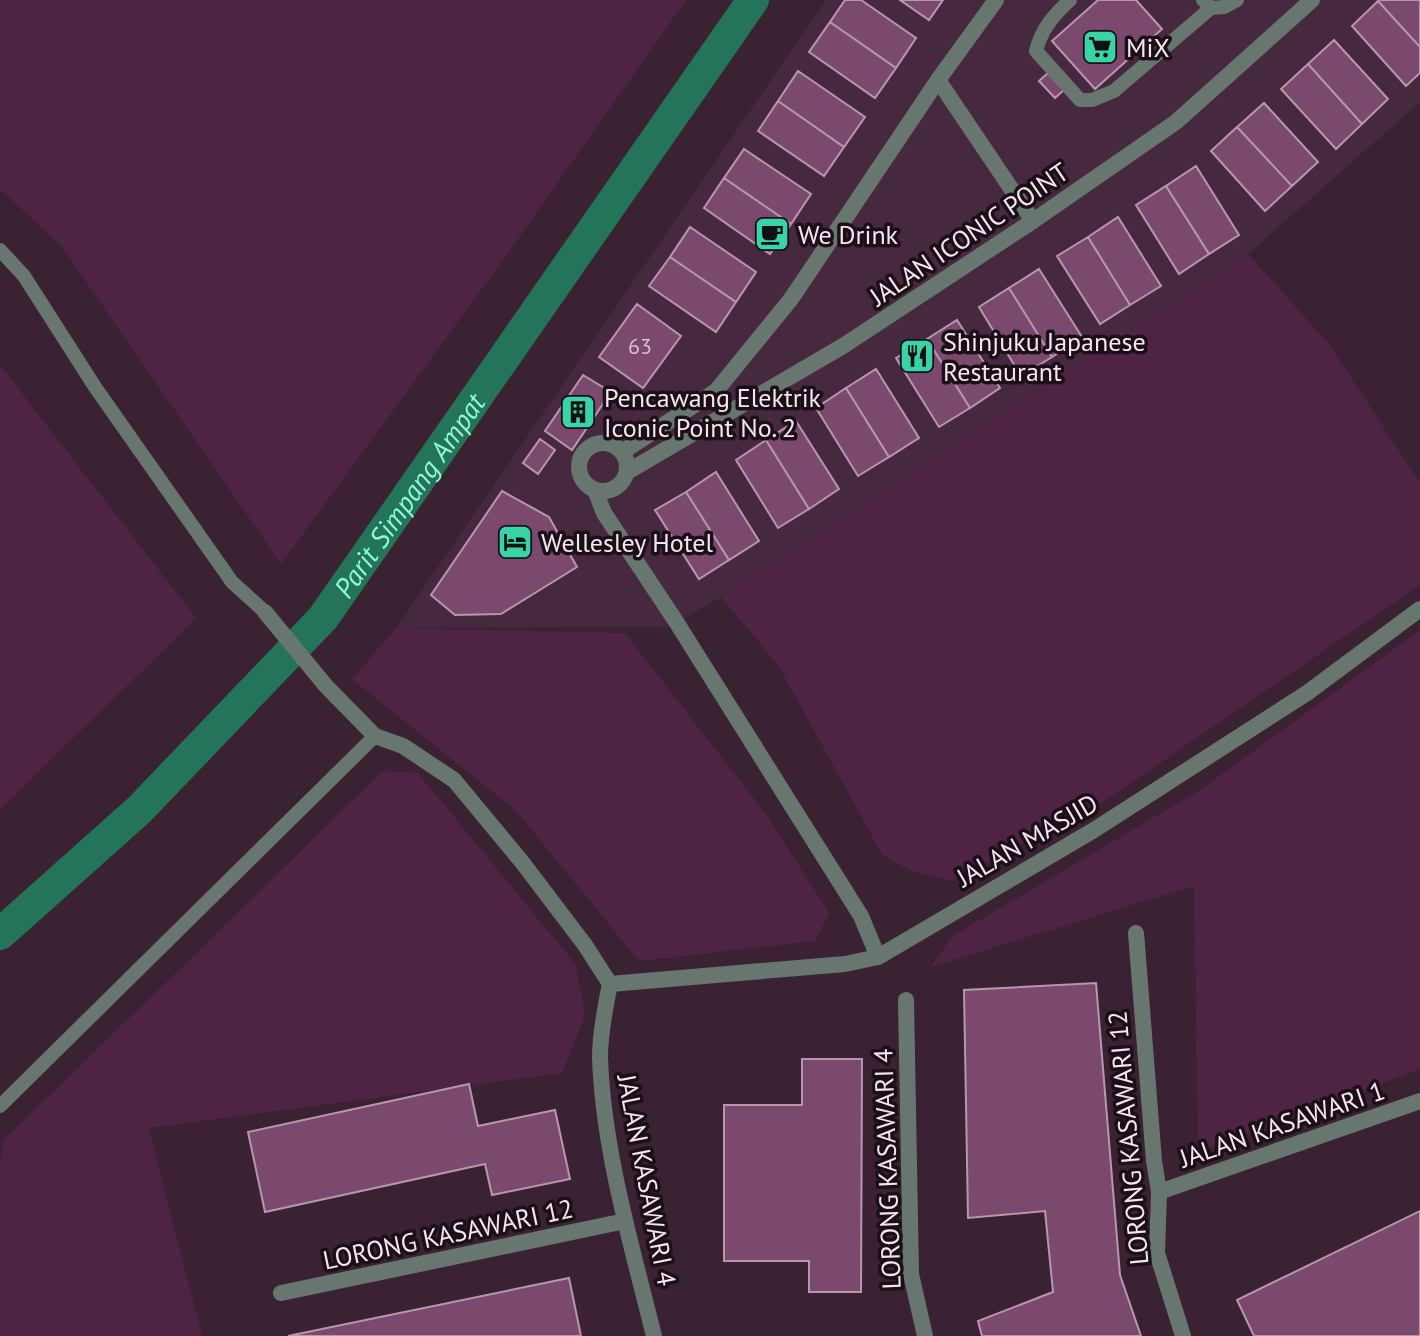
<svg xmlns="http://www.w3.org/2000/svg" width="1420" height="1336" viewBox="0 0 1420 1336" font-family="'PT Sans',sans-serif">
  <rect width="100%" height="100%" fill="#3a2233"/>
  <path fill="#47293f" d="M826 0H1420V102L1248 254 721 597 669 627 396 628Z"/>
  <path fill="#4f2344" d="M0 0H686L506 256 281 564 62 247 0 189Z
    M1248 254 1329 344 1420 483V585L1106 800 952 881 914 872 883 856 778 665 721 597Z
    M0 365 196 618 0 810Z
    M396 628 625 633 766 814 829 913 815 941 639 961 517 812 352 679Z
    M1420 630V1069L1198 1153 1194 886 930 967 953 936 1200 790Z
    M383 771 418 773 576 965 585 1016 562 1073 149 1128 202 1336H0V1163L4 1140Z"/>
  <g fill="none" stroke-linecap="round" stroke-linejoin="round">
    <path stroke="#24735b" stroke-width="32" id="s1" d="M0 934 139 810 323 618 753 0"/>
  </g>
  <path fill="#7c496e" stroke="#b797ad" stroke-width="2" d="M845 0H861L916 38 896 68 830 22Z
    M900 0H943L929 20Z
    M1098 0H1136L1162 29 1095 89 1052 41Z
    M1380 0H1420V47L1378 1Z
    M1378 1 1420 47V73L1406 86 1352 26Z
    M830 22 896 68 875 98 809 52Z
    M1334 40 1388 99 1362 124 1308 64Z
    M1308 64 1362 124 1336 149 1281 89Z
    M798 71 865 117 844 147 778 101Z
    M1048 73 1064 90 1055 98 1039 81Z
    M778 101 844 147 824 176 758 131Z
    M1264 103 1318 162 1292 186 1237 127Z
    M1237 127 1292 186 1265 211 1211 151Z
    M744 149 811 194 791 224 724 178Z
    M1196 166 1239 235 1209 254 1166 186Z
    M724 178 791 224 770 254 704 208Z
    M1166 186 1209 254 1179 274 1136 205Z
    M1118 217 1161 286 1130 305 1088 237Z
    M690 227 756 272 736 302 670 257Z
    M1088 237 1130 305 1100 324 1057 256Z
    M670 257 736 302 716 332 649 286Z
    M1039 269 1082 337 1052 357 1009 288Z
    M1009 288 1052 357 1021 376 979 307Z
    M637 304 681 336 643 388 599 357Z
    M957 320 1000 388 970 408 927 339Z
    M927 339 970 408 939 427 896 358Z
    M876 369 919 438 889 457 846 388Z
    M583 375 611 392 572 450 545 431Z
    M846 388 889 457 858 476 816 408Z
    M796 421 839 489 809 509 766 440Z
    M540 439 555 450 538 474 523 463Z
    M766 440 809 509 778 528 736 460Z
    M716 472 759 541 729 560 686 492Z
    M502 491 549 517 577 567 501 614 455 615 431 595Z
    M686 492 729 560 699 579 655 510Z
    M1096 983 1120 1275 1141 1336H982L978 1321 1053 1292 1045 1211 968 1218 964 990Z
    M802 1059H862L861 1292H809V1261H724V1105H802Z
    M469 1084 478 1126 555 1110 570 1179 492 1195 485 1164 265 1212 248 1132Z
    M1420 1211V1336H1254L1237 1300Z
    M569 1278 581 1336H288Z"/>
  <g fill="none" stroke-linecap="round" stroke-linejoin="round">
    <path stroke="#677770" stroke-width="14" d="M1070 0C1053 16 1042 28 1036 51L1080 100H1092L1114 91 1211 8
      M1203 0 1211 8 1224 7 1237 0
      M0 250 24 276 95 387 232 582 265 612
      M0 1106 375 736"/>
    <path stroke="#677770" stroke-width="16" d="M938 80 1033 221
      M579 467a24 24 0 1 1 48 0a24 24 0 1 1-48 0Z
      M622 452 716 391 791 299 938 80 996 0
      M627 472 843 346 1033 221 1176 122 1312 0
      M595 490 604 513 675 620 861 916 878 957
      M265 612 326 686 375 736 403 746 454 780 522 862 585 945 610 984
      M1136 933 1154 1161 1159 1192 1157 1253 1183 1336
      M610 984 845 964 878 957 1094 830 1307 693 1420 609
      M610 984C605 1008 600 1033 600 1057 603 1150 632 1247 654 1336
      M906 1000 911 1274 925 1336
      M1159 1192 1420 1101
      M281 1293 625 1221"/>
  </g>
  <defs>
    <g id="supermarket-square" transform="scale(1.8)"><rect x="-9" y="-9" width="18" height="18" rx="4" fill="#36d4a7" stroke="#1b1017"/><path d="M-6-5.5h2.5l.6 2H6L4.5 2H-2.5L-4.4-4H-6ZM-1.5 3.2a1.3 1.3 0 1 0 .1 0ZM3 3.2a1.3 1.3 0 1 0 .1 0Z" fill="#111"/></g>
    <g id="cafe-square" transform="scale(1.8)"><rect x="-9" y="-9" width="18" height="18" rx="4" fill="#36d4a7" stroke="#1b1017"/><path d="M-5.5-4.5H6V0H3Q3 3.5 0 3.5H-2.5Q-5.5 3.5-5.5 0ZM3-3.2v2h1.7v-2ZM-6 4.5H4V6H-6Z" fill="#111"/></g>
    <g id="restaurant-square" transform="scale(1.8)"><rect x="-9" y="-9" width="18" height="18" rx="4" fill="#36d4a7" stroke="#1b1017"/><path d="M-5-6h1v4h1v-4h1v4h1v-4h1v5L-1.5 .5V6h-2V.5L-5-1ZM5-6V6H3V1.5H1.5Q1.5-4 5-6Z" fill="#111"/></g>
    <g id="building-square" transform="scale(1.8)"><rect x="-9" y="-9" width="18" height="18" rx="4" fill="#36d4a7" stroke="#1b1017"/><path d="M-4-6H4V6H1V3H-1V6H-4ZM-2.5-4.3h1.7v1.8h-1.7ZM.8-4.3h1.7v1.8H.8ZM-2.5-1h1.7V.8h-1.7ZM.8-1h1.7V.8H.8Z" fill="#111"/></g>
    <g id="hotel-square" transform="scale(1.8)"><rect x="-9" y="-9" width="18" height="18" rx="4" fill="#36d4a7" stroke="#1b1017"/><path d="M-6-4.5h1.5V1H6V5H4.5V3h-9V5H-6ZM-4 0a1.8 1.8 0 1 1 3.6 0ZM.5 0V-2.5h3Q6-2.5 6 0Z" fill="#111"/></g>
  </defs>
  <g fill-rule="evenodd">
    <use href="#supermarket-square" x="1100" y="47"/>
    <use href="#cafe-square" x="772" y="234"/>
    <use href="#restaurant-square" x="917" y="356"/>
    <use href="#building-square" x="578" y="412"/>
    <use href="#hotel-square" x="515" y="542"/>
  </g>
  <g text-anchor="middle" dominant-baseline="central" stroke-width="7" stroke-linejoin="round" paint-order="stroke">
    <g font-size="22" fill="#d8bed0">
      <text x="640" y="346">63</text>
    </g>
    <g font-size="26" fill="#f6e5f0" stroke="#1b1017" text-anchor="start">
      <text x="1126" y="47">MiX</text>
      <text x="798" y="234">We Drink</text>
      <text x="943" y="341">Shinjuku Japanese<tspan x="943" dy="30">Restaurant</tspan></text>
      <text x="604" y="397">Pencawang Elektrik<tspan x="604" dy="30">Iconic Point No. 2</tspan></text>
      <text x="541" y="542">Wellesley Hotel</text>
    </g>
    <g font-size="26" fill="#f6e5f0" stroke="#1b1017">
      <text transform="translate(969 234) rotate(-34)">JALAN ICONIC POINT</text>
      <text transform="translate(1027 840) rotate(-30)">JALAN MASJID</text>
      <text transform="translate(1282 1124) rotate(-19)">JALAN KASAWARI 1</text>
      <text transform="translate(1128 1138) rotate(-95)">LORONG KASAWARI 12</text>
      <text transform="translate(887 1169) rotate(-92)">LORONG KASAWARI 4</text>
      <text transform="translate(647 1180) rotate(79)">JALAN KASAWARI 4</text>
      <text transform="translate(448 1234) rotate(-12)">LORONG KASAWARI 12</text>
    </g>
    <g font-size="28" font-style="italic" fill="#8dfad3" stroke="#1b1017">
      <text stroke="none"><textPath href="#s1" startOffset="602">Parit Simpang Ampat</textPath></text>
    </g>
  </g>
</svg>
